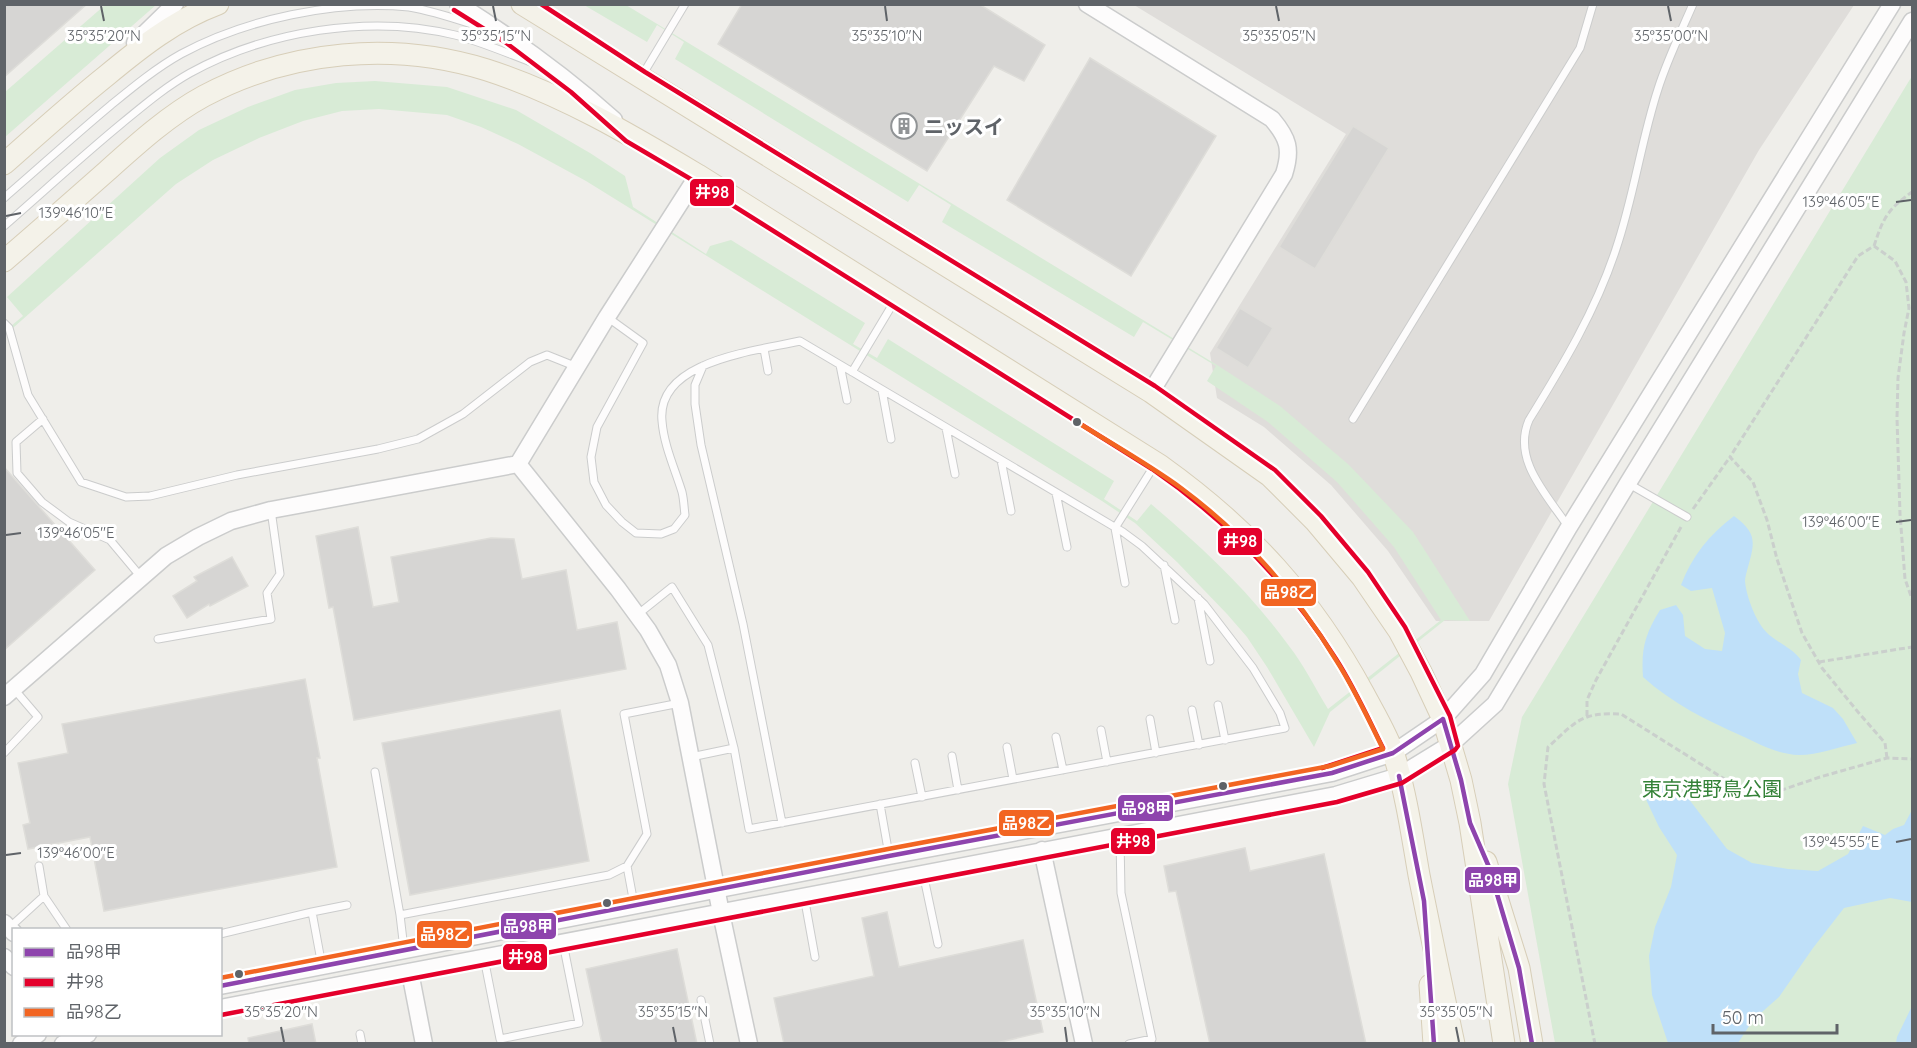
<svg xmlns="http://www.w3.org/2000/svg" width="1917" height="1048" viewBox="0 0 1917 1048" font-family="Quicksand,'Noto Sans JP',sans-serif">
  <rect width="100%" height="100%" fill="#efeeea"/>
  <path fill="#dfddda" d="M1134 5H1854L1759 150 1489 621H1436L1388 551 1331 485 1264 427 1217 398 1210 353 1346 134Z"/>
  <path fill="#d8ebd6" d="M105 5H156L5 137V92Z
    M584 5H626L1217 365 1280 406 1349 465 1413 532 1470 621 1445 620 1330 712 1314 747 1267 667 1247 637 1227 614 1177 562 1135 523 1102 501 586 181 518 144 481 127 447 115 379 109 342 111 303 121 259 138 213 160 176 184 5 335V331L23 316 7 297 160 158 199 130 248 107 295 90 336 83 375 81 447 87 516 110 590 153 625 176 633 207 706 254 710 246 731 240 865 323 853 344 877 358 888 339 1114 481 1104 499 1137 521 1151 504C1202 547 1250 592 1289 646 1304 665 1315 688 1328 709L1441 620 1394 547 1337 482 1268 422 1207 381 1216 366 1143 322 1134 337 942 222 951 205 919 185 908 202 675 59 684 42 657 25 647 42Z
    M1912 76V1043H1555L1508 784 1522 717Z"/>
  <path fill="#bfe0f9" d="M1734 516C1757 533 1755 542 1748 567 1747 571 1745 577 1745 581 1746 594 1753 613 1760 624 1770 641 1790 645 1801 660L1798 674 1802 693 1833 708 1843 719 1857 743C1839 747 1818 755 1799 755 1777 754 1761 745 1742 736 1706 720 1673 704 1643 677 1641 649 1645 634 1660 610L1676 605 1683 615 1685 636 1705 649 1722 651 1725 633 1712 588 1691 591 1681 585C1692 556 1709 535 1734 516Z
    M1655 777 1688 798 1727 849 1752 863 1788 869 1818 871 1848 854 1863 826 1885 835 1893 829 1904 825 1912 810V902L1890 898 1844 908 1813 948 1779 997 1753 1020 1738 1043H1668L1652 995 1649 956 1655 927 1671 887 1677 855 1659 827 1642 791Z
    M1912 1006V1043H1896L1897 1037Z"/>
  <path fill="#d6d5d3" stroke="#deddd9" stroke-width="1.5" d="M4 4H87L4 77Z
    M742 4H979L1045 45 1024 81 994 66 927 171 718 44Z
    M1090 58 1216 136 1131 276 1007 200Z
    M1353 126 1389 148 1315 269 1279 247Z
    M1240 308 1273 328 1248 368 1216 348Z
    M4 467 95 570 4 650Z
    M358 527 373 607 399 602 391 557 491 538 514 539 522 579 566 570 577 630 617 622 626 669 354 720 333 607 329 608 316 536Z
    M232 557 248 586 210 606 209 604 187 618 173 596 197 581 194 577Z
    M305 679 320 758H317L337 867 104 911 90 837 28 849 23 825 30 823 18 763 68 753 62 724Z
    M560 710 589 861 410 895 382 743Z
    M1245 848 1250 871 1324 854 1366 1044H1210L1176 891 1169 892 1164 866Z
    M887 912 899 967 1023 940 1043 1032 992 1044H784L774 998 874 976 862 918Z
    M677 949 697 1044H602L586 969Z
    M312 1024 316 1044H249L248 1038Z"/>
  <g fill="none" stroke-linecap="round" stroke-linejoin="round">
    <g stroke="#cbcccc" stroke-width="9">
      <path id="service" d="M643 74 685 4
        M4 198C40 167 75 135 111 105 133 87 156 68 181 54 246 19 335 0 409 7 434 11 459 20 484 28
        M4 226C43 192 81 157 121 124 143 106 165 87 190 73 266 31 370 14 455 35 482 42 509 54 536 64
        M607 317 643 343 597 427 591 457 594 482 606 505 622 522 636 533 661 534 674 529 685 515C684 508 684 500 682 492 675 469 664 446 662 421 656 360 757 351 800 341L1123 532 1142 546 1204 604 1253 668 1280 713 1285 728 749 829 734 748 708 645 672 587 637 615
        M4 323 9 328 28 395 81 482 126 497 150 496 237 475 378 449 418 439 463 414 530 362 547 355 577 367
        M764 349 768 371
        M840 365 847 400
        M703 366 695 385V404L701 445 743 624 782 823
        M852 372 894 302
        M882 390 891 439
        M43 419 16 442 17 473 42 502 69 522 110 540 141 577
        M1353 419 1580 48 1593 4
        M946 428 955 474
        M1001 460 1011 511
        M1629 484 1687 517
        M1056 493 1067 547
        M1567 525C1546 494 1512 459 1529 420 1563 365 1596 310 1616 249 1634 196 1641 141 1658 89 1667 60 1681 32 1693 4
        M1164 565 1175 620
        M1125 583 1115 528 1154 466
        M1198 598 1210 661
        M158 639 271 619 267 593 280 574 271 510
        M1218 705 1225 740
        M1192 710 1199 745
        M1150 719 1156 753
        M1101 730 1107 762
        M1056 737 1063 770
        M1007 747 1013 779
        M4 753 38 717 14 689
        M952 756 958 790
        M691 757 734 748
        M915 763 922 797
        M375 772 400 915
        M880 804 889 855
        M1120 838 1121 893 1152 1039 1129 1044
        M39 866 44 896
        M923 873 938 944
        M804 896 815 957
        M634 904 627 866 647 834 624 714 680 703
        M9 928 44 896 67 930
        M220 934 312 912
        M404 949 400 915 609 875 627 866
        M484 958 500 1039 579 1023 563 943
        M322 966 312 912 347 905
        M701 1000 710 1044
        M360 1034 362 1044"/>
    </g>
    <g stroke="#cbcccc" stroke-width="19">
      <path id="tertiary" d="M458 4C515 40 565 76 614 120
        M1087 4 1272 119C1288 138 1292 149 1284 174L1151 392
        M135 43 175 4
        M518 464 618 589 648 630 668 665 680 703 721 913 749 1044
        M4 697 166 556 198 537 231 521 271 510 518 464 607 317 698 175
        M1042 850 1084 1044
        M4 923 14 933
        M4 957 14 967
        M410 972 424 1044
        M220 986 889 856 1332 773 1393 753 1443 719 1483 674 1569 527 1892 4
        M220 1008 1336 795 1399 776 1451 744 1495 704 1628 483 1912 21
        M21 1044 38 1034
        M63 1044 88 1034"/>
    </g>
    <g stroke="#d7ceb8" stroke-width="23">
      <path id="primary" d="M522 4 1151 392 1270 476 1315 521 1362 577 1399 631 1421 672 1443 719 1461 780 1470 823 1504 1044
        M4 164C38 134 71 104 106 76 141 47 175 20 218 4
        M4 261C39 231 73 201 107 171 137 144 169 115 204 96 290 50 394 41 487 70 562 94 631 135 698 175L1161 466C1249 529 1312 598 1364 694 1374 713 1387 734 1394 755 1406 793 1412 835 1419 875 1430 931 1442 987 1454 1044
        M1486 862 1519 968 1532 1044
        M1430 985 1434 1044"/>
    </g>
    <path stroke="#cacfcc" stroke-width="3" stroke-dasharray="6 3" stroke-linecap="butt" d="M1874 246C1883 218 1888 209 1912 192
      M1693 509 1730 457
      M1819 662 1912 647
      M1587 716V700L1596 680 1681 527
      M1887 758 1885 743 1858 712 1822 668 1802 633 1777 559 1767 520 1753 482 1730 457 1858 256 1874 246 1895 261 1906 282 1909 308 1904 333 1898 378 1897 418 1900 514 1905 579 1912 599
      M1595 1044 1544 784 1548 747C1576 722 1580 712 1621 714L1734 785 1773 793 1820 777 1887 758 1912 759"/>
    <use href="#service" stroke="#fdfcfc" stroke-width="7"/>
    <use href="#tertiary" stroke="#fdfcfc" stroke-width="16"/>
    <use href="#primary" stroke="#f4f2e9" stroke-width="21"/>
    <g stroke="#fff" stroke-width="9">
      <path id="bus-1" d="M1443 719 1461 780 1470 823 1489 867 1519 968 1532 1044
        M1399 776 1424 901 1434 1044
        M220 986 889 856 1332 773 1393 753 1443 719"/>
    </g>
    <g stroke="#fff" stroke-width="9">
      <path id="bus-2" d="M454 10 505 42 571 92 626 141 694 181 1152 469C1226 520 1288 583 1336 659 1354 687 1368 718 1383 748L1322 768
        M221 1015 1337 802 1402 783 1455 750 1458 746 1450 716 1405 627 1368 572 1321 516 1275 470 1155 386 645 72 541 4"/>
    </g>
    <g stroke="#fff" stroke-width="9">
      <path id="bus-3" d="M220 978 888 849 1330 766 1383 749C1368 718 1354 688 1336 660 1296 594 1243 534 1181 488 1148 464 1112 444 1077 422"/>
    </g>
    <use href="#bus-1" stroke="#8e44ad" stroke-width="4.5"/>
    <use href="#bus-2" stroke="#e4002b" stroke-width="4.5"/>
    <use href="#bus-3" stroke="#f26522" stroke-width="4.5"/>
  </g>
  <path fill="none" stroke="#5f6368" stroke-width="2" d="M101 6 104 21M493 6 496 21M885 6 887 21M1276 6 1279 21M1668 6 1671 21M1896 202 1911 200M6 216 21 213M1896 522 1911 520M6 535 21 533M1896 842 1911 839M6 855 21 853M281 1027 284 1042M673 1027 676 1042M1065 1027 1067 1042M1456 1027 1459 1042"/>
  <defs>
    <g id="building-ring" transform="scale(1.35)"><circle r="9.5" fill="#fff" stroke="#919496" stroke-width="1.5"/><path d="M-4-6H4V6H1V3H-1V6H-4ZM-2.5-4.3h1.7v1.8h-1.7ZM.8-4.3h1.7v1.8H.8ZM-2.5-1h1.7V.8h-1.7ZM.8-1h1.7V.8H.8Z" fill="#919496"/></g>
  </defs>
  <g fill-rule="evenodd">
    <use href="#building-ring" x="904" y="126"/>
  </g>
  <g fill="#5f6368" stroke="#fff" stroke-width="2">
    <circle cx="1077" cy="422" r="5"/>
    <circle cx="1223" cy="786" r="5"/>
    <circle cx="607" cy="903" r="5"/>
    <circle cx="239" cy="974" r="5"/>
  </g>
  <g text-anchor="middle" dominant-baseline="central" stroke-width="6" stroke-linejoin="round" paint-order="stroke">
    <g font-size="20" font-weight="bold" fill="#5f6368" stroke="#fff" text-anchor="start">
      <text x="924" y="126">ニッスイ</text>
    </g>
    <g font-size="20" fill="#348238" stroke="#fff">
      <text x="1712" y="788">東京港野鳥公園</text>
    </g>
  </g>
  <g font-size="15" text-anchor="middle" fill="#5f6368" stroke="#fff" stroke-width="6" stroke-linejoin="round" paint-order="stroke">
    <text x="104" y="41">35°35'20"N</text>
    <text x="496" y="41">35°35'15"N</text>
    <text x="887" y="41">35°35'10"N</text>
    <text x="1279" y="41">35°35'05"N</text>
    <text x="1671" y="41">35°35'00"N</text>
    <text x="1841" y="207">139°46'05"E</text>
    <text x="76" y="218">139°46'10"E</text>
    <text x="1841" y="527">139°46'00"E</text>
    <text x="76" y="538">139°46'05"E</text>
    <text x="1841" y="847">139°45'55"E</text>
    <text x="76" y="858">139°46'00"E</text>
    <text x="281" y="1017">35°35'20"N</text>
    <text x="673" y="1017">35°35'15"N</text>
    <text x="1065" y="1017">35°35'10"N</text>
    <text x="1456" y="1017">35°35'05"N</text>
  </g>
  <g stroke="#fff" stroke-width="2">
    <rect x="689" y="178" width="46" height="29" rx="6" fill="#e4002b"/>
    <rect x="1217" y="527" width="46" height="29" rx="6" fill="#e4002b"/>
    <rect x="1260" y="578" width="57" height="29" rx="6" fill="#f26522"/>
    <rect x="1117" y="794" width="57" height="28" rx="6" fill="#8e44ad"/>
    <rect x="998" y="809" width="57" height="28" rx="6" fill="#f26522"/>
    <rect x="1110" y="827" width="46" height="28" rx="6" fill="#e4002b"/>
    <rect x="1464" y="866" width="57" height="28" rx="6" fill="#8e44ad"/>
    <rect x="500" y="912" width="57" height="28" rx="6" fill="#8e44ad"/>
    <rect x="416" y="920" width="57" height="29" rx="6" fill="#f26522"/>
    <rect x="502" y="943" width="46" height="28" rx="6" fill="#e4002b"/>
  </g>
  <g font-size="16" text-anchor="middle" font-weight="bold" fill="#fff">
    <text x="712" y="198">井98</text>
    <text x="1240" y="547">井98</text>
    <text x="1289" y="598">品98乙</text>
    <text x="1146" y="814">品98甲</text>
    <text x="1027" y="829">品98乙</text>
    <text x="1133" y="847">井98</text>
    <text x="1493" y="886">品98甲</text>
    <text x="528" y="932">品98甲</text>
    <text x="445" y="940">品98乙</text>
    <text x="525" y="963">井98</text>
  </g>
  <rect width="1917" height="1048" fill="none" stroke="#5f6368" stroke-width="12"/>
  <rect x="12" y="928" width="210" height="108" fill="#ffffff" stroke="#bfc1c3" stroke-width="1.5"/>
  <rect x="24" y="948" width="30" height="9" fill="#8e44ad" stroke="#bfc1c3" stroke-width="1.5"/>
  <text x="66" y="958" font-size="18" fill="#5f6368">品98甲</text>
  <rect x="24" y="978" width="30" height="9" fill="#e4002b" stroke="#bfc1c3" stroke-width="1.5"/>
  <text x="66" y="988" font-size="18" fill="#5f6368">井98</text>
  <rect x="24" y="1008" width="30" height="9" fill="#f26522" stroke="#bfc1c3" stroke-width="1.5"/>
  <text x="66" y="1018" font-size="18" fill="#5f6368">品98乙</text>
  <path d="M1713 1024v9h124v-9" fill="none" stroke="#5f6368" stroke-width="3"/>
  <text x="1722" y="1024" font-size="18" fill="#5f6368" stroke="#ffffff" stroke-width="4.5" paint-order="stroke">50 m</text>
</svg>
